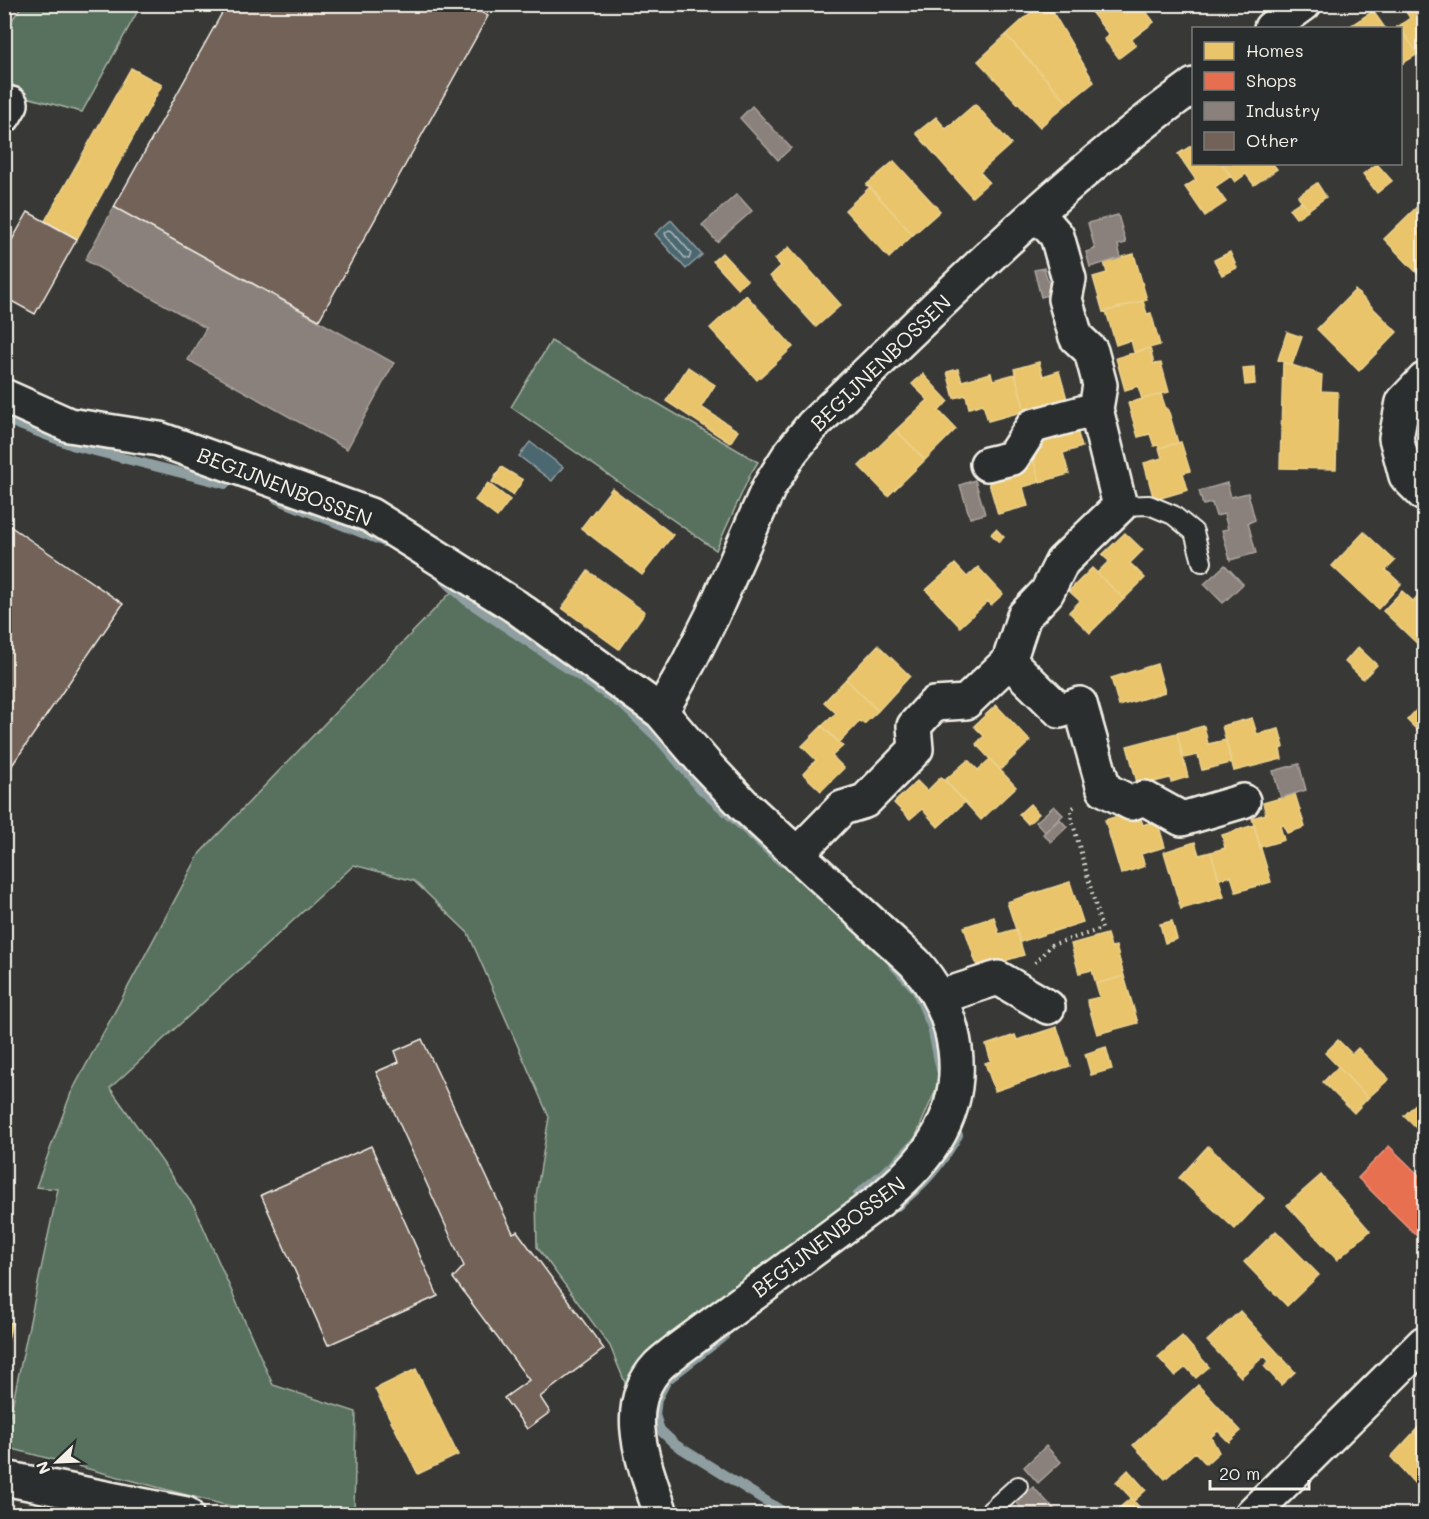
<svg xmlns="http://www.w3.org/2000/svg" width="1429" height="1519" viewBox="0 0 1429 1519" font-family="Mali,sans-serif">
  <rect width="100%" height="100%" fill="#383836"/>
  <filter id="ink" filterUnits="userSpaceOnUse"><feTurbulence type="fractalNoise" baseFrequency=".0167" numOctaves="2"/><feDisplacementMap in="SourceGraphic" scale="12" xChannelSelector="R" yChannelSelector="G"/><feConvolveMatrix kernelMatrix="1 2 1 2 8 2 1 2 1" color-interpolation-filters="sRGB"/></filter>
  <g filter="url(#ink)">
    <path fill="#58715e" stroke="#a6b1a3" stroke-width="1.5" d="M22 5H141L82 112 23 96 5 76 4 32Z
      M551 341 758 462 751 473 716 550 511 407Z
      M459 584 643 720 721 806 926 987 949 1059 900 1173 628 1390 610 1346 537 1247 536 1196 549 1117 468 933 414 881 354 865 110 1088 195 1208 273 1385 356 1412 354 1514H276L221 1504 5 1447V1439L58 1189 36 1187 71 1093 200 853Z"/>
    <path fill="#4b6770" stroke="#8f9ea0" stroke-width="1.5" d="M671 220 702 255 686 269 655 234Z
      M530 442 563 467 552 481 519 456Z"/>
    <path fill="#e9c46a" stroke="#ecd290" stroke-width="1.5" d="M1040 4H1048L1094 82 1068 103 1006 35Z
      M1085 4H1152L1145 10 1154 22 1132 39 1136 45 1119 58 1104 39 1109 35Z
      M1401 4H1424V49L1418 54 1399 26 1410 18Z
      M1373 11 1385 28H1347Z
      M1399 26 1418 54 1400 65V28H1395Z
      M1006 35 1068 103 1040 127 978 61Z
      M131 68 162 85 77 239 45 221Z
      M975 104 1011 144 980 172 989 182 972 197 916 133 936 117 946 129Z
      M1194 144V164H1222L1231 176 1215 187 1226 202 1205 216 1185 187 1196 180 1178 154Z
      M894 161 940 211 913 235 870 187 866 185Z
      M1222 164H1273L1277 169 1254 185 1246 174 1235 182Z
      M1377 164 1392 181 1377 193 1363 174Z
      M1317 183 1326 197 1308 210 1298 196Z
      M870 187 913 235 889 258 845 210Z
      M1424 200V268L1418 274 1384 239Z
      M1301 201 1308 210 1296 218 1289 209Z
      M789 247 841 305 816 327 770 276 781 266 775 259Z
      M1230 252 1237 268 1222 275 1214 260Z
      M722 253 747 280 738 289 713 261Z
      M1134 254 1147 300 1103 312 1093 277 1107 273 1104 262Z
      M1355 290 1397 332 1359 371 1317 329Z
      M746 295 793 347 757 380 710 328Z
      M1143 301 1147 314 1151 313 1160 345 1134 352 1131 340 1116 345 1106 311Z
      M1287 332 1302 337 1292 365 1278 360Z
      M1150 348 1154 364 1161 363 1169 392 1142 399 1138 386 1125 390 1116 358Z
      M1039 362 1043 376 1059 371 1067 399 1025 411 1014 369Z
      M1283 362 1322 375 1321 391 1338 392 1336 469 1280 468Z
      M688 367 715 385 701 407 738 431 730 443 666 401Z
      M1254 367 1255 384 1245 385 1243 368Z
      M958 369 962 381 991 373 993 380 1015 374 1025 411 988 421 983 404 969 408 966 395 954 398 947 372Z
      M923 374 948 401 939 411 956 429 925 460 896 430 928 400 912 384Z
      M1161 394 1166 409H1168L1178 443 1159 448 1158 445 1154 446 1150 434 1138 437 1128 403Z
      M1076 427 1082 447 1063 453 1069 474 1040 482 1031 451 1043 448 1040 437Z
      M896 430 925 460 888 496 859 466Z
      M1181 442 1190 471 1183 473 1188 490 1154 500 1144 463 1162 458 1159 448Z
      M1033 459 1040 482 1023 487 1028 506 998 514 986 473Z
      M501 467 523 480 513 495 492 482Z
      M488 483 510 500 497 517 475 500Z
      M612 488 673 535 642 575 581 528Z
      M996 529 1004 537 999 542 991 534Z
      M1364 532 1395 561 1386 570 1401 584 1378 609 1332 566Z
      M1125 533 1143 550 1130 563 1145 578 1124 599 1097 573 1109 561 1102 555Z
      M955 564 967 577 978 567 1003 594 991 605 988 601 960 627 926 590Z
      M1092 568 1124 599 1090 633 1069 612 1080 601 1069 591Z
      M588 571 645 612 619 649 562 608Z
      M1424 589V650L1383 611 1402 591 1413 601Z
      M878 645 910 676 878 711 846 679Z
      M1358 647 1377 665 1363 679 1345 662Z
      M1157 664 1165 692 1119 706 1111 678Z
      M846 679 878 711 864 724 860 721 839 743 822 726 836 713 824 702Z
      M996 705 1030 741 1000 770 976 744 984 736 974 726Z
      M1420 706 1424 710V737L1407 720Z
      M1252 718 1257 734 1279 729 1284 747 1280 749 1282 759 1234 771 1222 726Z
      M822 726 843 746 832 756 844 768 821 791 803 774 816 760 802 746Z
      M1204 726 1208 744 1226 740 1231 763 1202 770 1198 755 1183 758 1177 733Z
      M1177 733 1188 777 1171 782 1170 778 1138 786 1127 746Z
      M990 759 1016 787 981 820 945 780 968 760 978 770Z
      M941 777 965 802 938 827 922 809 910 819 894 803 917 781 927 791Z
      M1295 794 1305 827 1287 833 1284 825 1280 826 1284 840 1260 847 1252 818 1266 814 1263 803Z
      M1030 804 1039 814 1028 824 1019 814Z
      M1138 810 1143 825 1157 820 1165 847 1141 854 1145 866 1121 874 1105 820Z
      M1254 825 1271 882 1236 892 1231 876 1219 879 1211 852 1225 848 1222 835Z
      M1195 842 1199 855 1211 852 1224 897 1181 909 1164 852Z
      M1070 882 1083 922 1020 942 1007 902Z
      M994 917 999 934 1016 929 1024 955 978 969 964 927Z
      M1172 921 1177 939 1165 943 1160 924Z
      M1107 934 1111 947 1116 946 1124 976 1096 984 1092 970 1079 973 1071 944Z
      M1124 976 1138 1023 1097 1034 1087 1000 1100 997 1096 984Z
      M1057 1027 1070 1066 995 1091 985 1063 991 1061 986 1045 1015 1035 1017 1040Z
      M1338 1040 1352 1054 1358 1048 1389 1079 1368 1098 1325 1053Z
      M1106 1047 1112 1069 1091 1075 1085 1054Z
      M1338 1067 1368 1098 1354 1113 1323 1082Z
      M1424 1095V1136L1404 1116Z
      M1208 1146 1264 1198 1235 1229 1179 1178Z
      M1321 1175 1370 1231 1337 1260 1287 1205Z
      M1276 1231 1319 1275 1287 1306 1244 1262Z
      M1240 1311 1295 1372 1281 1385 1264 1366 1269 1361 1264 1356 1241 1377 1207 1341Z
      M4 1321 12 1323 4 1355Z
      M1182 1336 1209 1367 1196 1378 1186 1367 1175 1376 1158 1357Z
      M416 1369 458 1455 418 1474 375 1389Z
      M1198 1385 1241 1431 1229 1442 1218 1431 1211 1437 1219 1452 1206 1464 1195 1452 1165 1479 1133 1445Z
      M1424 1421V1443L1414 1432Z
      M1414 1432 1424 1443V1494L1391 1457Z
      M1128 1470 1146 1490 1134 1501 1116 1482Z
      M1131 1498 1146 1514H1112Z"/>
    <path fill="#e76f51" stroke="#eb967e" stroke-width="1.5" d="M1389 1146 1424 1180V1232L1419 1238 1358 1178Z"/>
    <path fill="#8a817c" stroke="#aaa39c" stroke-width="1.5" d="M752 106 791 148 778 160 740 118Z
      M737 194 752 211 717 242 702 225Z
      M114 207 394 363 347 449 188 360 206 328 85 260Z
      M1118 215 1126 243 1118 245 1121 258 1090 267 1086 252 1095 249 1088 223Z
      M1044 268 1052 294 1041 297 1034 270Z
      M975 480 985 514 970 518 960 485Z
      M1227 483 1231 497 1248 493 1255 520 1248 523 1256 553 1230 560 1222 530 1228 529 1224 514 1216 516 1212 503 1203 505 1199 491Z
      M1225 565 1243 584 1223 603 1204 584Z
      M1299 764 1306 790 1281 798 1273 771Z
      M1054 806 1063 815 1045 832 1036 822Z
      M1060 819 1067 827 1051 842 1043 834Z
      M1046 1446 1061 1462 1038 1483 1024 1467Z
      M1033 1487 1055 1510 1051 1514H1027L1016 1502Z"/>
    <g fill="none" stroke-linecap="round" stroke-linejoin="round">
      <path stroke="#b0bab8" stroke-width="1.5" d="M669 230 672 231 691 253 689 259 685 258 666 236 665 233Z"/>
      <path stroke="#8f9ea0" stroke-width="10" d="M4 419 75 446 225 484
        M277 499 385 542
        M437 573 466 600 624 706 659 739 701 789 782 862
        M893 964 916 989 932 1027 941 1070
        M858 1194 898 1161 914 1144
        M897 1206C925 1184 940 1166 958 1135
        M724 1336 667 1380 657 1399 655 1415 660 1430 676 1445 787 1514"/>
    </g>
    <path fill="#726258" stroke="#f4f1e8" stroke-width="1.5" d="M227 4H467L488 16 319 320 114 207Z
      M28 212 77 239 35 314 4 297V254Z
      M4 522 123 604 4 777Z
      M422 1039 513 1233 517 1231 604 1349 540 1397 550 1412 527 1429 504 1398 529 1380 453 1278 464 1266 376 1072 399 1062 395 1051Z
      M371 1146 438 1296 328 1345 261 1195Z"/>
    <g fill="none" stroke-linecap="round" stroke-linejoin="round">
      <g stroke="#f4f1e8" stroke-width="22">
        <path id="service" d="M1120 506 1149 505 1173 515 1194 532 1202 562
          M987 1514 1018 1486"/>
      </g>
      <g stroke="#f4f1e8" stroke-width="38">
        <path id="minor" d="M1271 28 1304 4
          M4 116 11 104
          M1037 213 1057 236 1069 279 1065 299 1076 337 1091 351 1100 385 1096 409 1120 506 1062 562 1047 592 1024 616 1009 661 1060 711 1080 704 1104 789 1131 803 1144 798 1182 819 1243 801
          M1424 380 1403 402 1396 438 1406 476 1424 494
          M4 396 69 425 159 439 370 515 415 543 515 606 661 712 707 766 745 806 915 963C959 1013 971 1083 935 1141 920 1165 900 1183 879 1201L676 1351C670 1356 664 1360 658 1366 618 1408 646 1467 661 1514
          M987 464 1012 458 1033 426 1096 409
          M661 712 689 662 712 616 769 487 791 452 812 426C935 309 1055 185 1194 85
          M797 854 842 808 865 801 916 749 914 726 934 704 966 702 1009 661
          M940 997 998 978 1048 1007
          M4 1478 186 1514"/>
      </g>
      <g stroke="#f4f1e8" stroke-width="38">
        <path id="tertiary" d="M1252 1514 1424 1343"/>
      </g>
      <path stroke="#f4f1e8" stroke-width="4" stroke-dasharray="1.5 4.5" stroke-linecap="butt" d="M4 13 10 4
        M1035 963 1051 945 1102 929 1072 820 1071 809 1077 805"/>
      <use href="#service" stroke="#2a2d2e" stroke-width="18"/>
      <use href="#minor" stroke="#2a2d2e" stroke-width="33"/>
      <use href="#tertiary" stroke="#2a2d2e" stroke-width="33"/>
    </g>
  </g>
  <g text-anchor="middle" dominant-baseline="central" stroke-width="6" stroke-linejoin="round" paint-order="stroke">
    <g font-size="21" fill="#f4f1e8" stroke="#2a2d2e">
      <text transform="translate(880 362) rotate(-44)">BEGIJNENBOSSEN</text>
      <text transform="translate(285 486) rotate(21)">BEGIJNENBOSSEN</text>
      <text transform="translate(828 1236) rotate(-37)">BEGIJNENBOSSEN</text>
    </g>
  </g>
  <rect width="1429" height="1519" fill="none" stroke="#2a2d2e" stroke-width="24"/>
  <rect x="12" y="12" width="1405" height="1495" fill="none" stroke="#f4f1e8" stroke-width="2" filter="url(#ink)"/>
  <rect x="1192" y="27" width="210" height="138" fill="#2a2d2e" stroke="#7b7b78" stroke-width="1.5"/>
  <rect x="1204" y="42" width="30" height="18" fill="#e9c46a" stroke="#7b7b78" stroke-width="1.5"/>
  <text x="1246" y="57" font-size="18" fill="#f4f1e8">Homes</text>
  <rect x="1204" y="72" width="30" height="18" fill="#e76f51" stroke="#7b7b78" stroke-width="1.5"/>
  <text x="1246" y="87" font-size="18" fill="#f4f1e8">Shops</text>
  <rect x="1204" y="102" width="30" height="18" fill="#8a817c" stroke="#7b7b78" stroke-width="1.5"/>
  <text x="1246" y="117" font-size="18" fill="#f4f1e8">Industry</text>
  <rect x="1204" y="132" width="30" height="18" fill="#726258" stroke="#7b7b78" stroke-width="1.5"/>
  <text x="1246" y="147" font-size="18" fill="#f4f1e8">Other</text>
  <g transform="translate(57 1462) rotate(247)" stroke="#2a2d2e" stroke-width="4.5" paint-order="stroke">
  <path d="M0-4.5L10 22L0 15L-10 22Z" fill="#f4f1e8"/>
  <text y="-9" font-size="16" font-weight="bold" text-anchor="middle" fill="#f4f1e8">N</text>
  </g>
  <path d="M1210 1480v9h99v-9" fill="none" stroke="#f4f1e8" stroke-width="3"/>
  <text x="1219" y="1480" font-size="18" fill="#f4f1e8" stroke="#2a2d2e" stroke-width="4.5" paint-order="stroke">20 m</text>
</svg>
